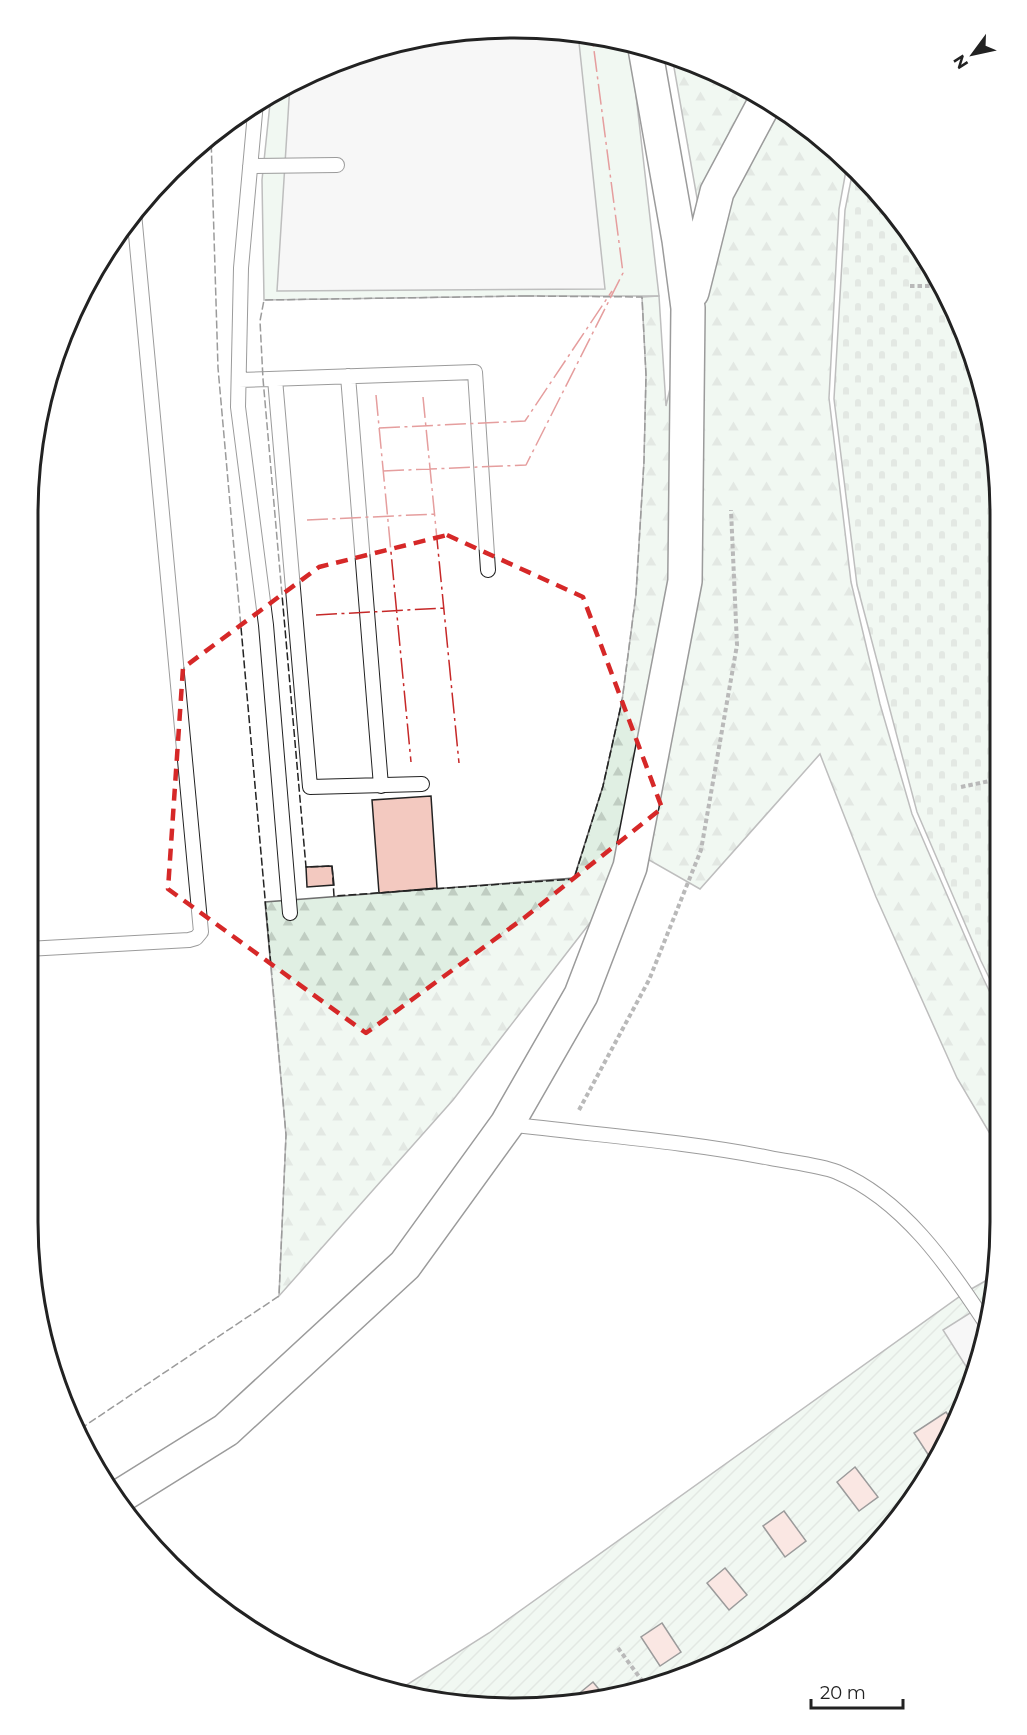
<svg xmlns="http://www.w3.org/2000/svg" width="1027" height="1735" viewBox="0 0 1027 1735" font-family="Montserrat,sans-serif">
  <defs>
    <pattern id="forest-firs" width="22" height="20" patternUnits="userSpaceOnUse" patternTransform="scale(1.5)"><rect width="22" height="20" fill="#e0efe3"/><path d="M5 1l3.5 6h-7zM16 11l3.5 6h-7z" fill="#c0cdc2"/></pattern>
    <pattern id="cemetery-stones" width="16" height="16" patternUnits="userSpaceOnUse" patternTransform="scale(1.5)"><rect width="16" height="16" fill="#e0efe3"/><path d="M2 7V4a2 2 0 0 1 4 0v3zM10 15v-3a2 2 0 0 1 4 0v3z" fill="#c0cdc2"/></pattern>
    <pattern id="garden-furrows" width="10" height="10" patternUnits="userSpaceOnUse" patternTransform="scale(1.5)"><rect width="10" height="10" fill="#e0efe3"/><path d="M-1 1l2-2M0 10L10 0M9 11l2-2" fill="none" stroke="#c0cdc2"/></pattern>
  </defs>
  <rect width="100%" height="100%" fill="#fff"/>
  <path fill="#e0efe3" stroke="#6f6f6f" stroke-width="1.5" d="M514 27 609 36 630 43 659 296H526L264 300 262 180 271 94 328 64 419 36Z"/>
  <path fill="url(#forest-firs)" stroke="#6f6f6f" stroke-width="1.5" d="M672 56 700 64 784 109 847 165 839 209 829 398 851 582 880 704 912 814 983 978 999 1011V1149L957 1078 876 897 820 754 700 889 630 849 603 906 453 1100 279 1296 286 1135 265 902 574 878 603 786 622 701 636 594 644 461 646 375 642 297 659 296 666 406 693 287 700 215Z
    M211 136V139L144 201 170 169Z"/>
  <path fill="url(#cemetery-stones)" stroke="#6f6f6f" stroke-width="1.5" d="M853 170 879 192 935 271 974 357 999 481V998L981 961 917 812 857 585 834 399 845 210Z"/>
  <path fill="url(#garden-furrows)" stroke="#6f6f6f" stroke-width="1.5" d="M994 1276 974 1378 918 1492 809 1608 670 1682 513 1708 400 1689 489 1633 966 1292Z"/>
  <path fill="#ededed" stroke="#6f6f6f" stroke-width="1.5" d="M514 27 578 33 605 289 277 291 290 84 328 64 419 36Z
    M989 1301 974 1378V1379L943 1330Z"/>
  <path fill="#f3c9c0" stroke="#222" stroke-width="1.5" d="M431 796 437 888 379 893 372 800Z
    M332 866 334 885 307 887 306 867Z
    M946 1412 953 1422 933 1462 914 1433Z
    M855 1467 878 1497 859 1511 837 1482Z
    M784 1511 806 1541 785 1557 763 1526Z
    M725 1568 747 1595 729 1610 707 1583Z
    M662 1623 681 1652 660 1666 641 1637Z
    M593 1682 602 1693 577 1697 576 1696Z"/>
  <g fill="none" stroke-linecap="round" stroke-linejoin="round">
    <g stroke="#222" stroke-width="16">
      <path id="service" d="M256 102 241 268 238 407 266 625 290 913
        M250 166 337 165
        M348 376 381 786
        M275 379 310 787 422 784
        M239 380 475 372 488 570
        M27 949 189 940 196 938 201 932 134 213
        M508 1124C595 1135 684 1141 770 1158 789 1162 819 1165 837 1172 902 1199 948 1265 985 1322"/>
    </g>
    <g stroke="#222" stroke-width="36">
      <path id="secondary" d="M692 292 717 192 766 100
        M117 1498 226 1430 405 1265 507 1124 581 995 630 867 685 581 688 308 679 240 645 48"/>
    </g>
    <path stroke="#646464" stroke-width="4" stroke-dasharray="4.5 3" stroke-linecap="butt" d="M910 286H942
      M961 787 999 779
      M579 1110 649 980 701 850 737 645 731 510
      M618 1648 646 1686"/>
    <use href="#service" stroke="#fff" stroke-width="14"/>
    <use href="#secondary" stroke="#fff" stroke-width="33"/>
    <path stroke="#222" stroke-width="1.5" stroke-dasharray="8 3" stroke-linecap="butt" d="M526 296 642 297 646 375 644 461 636 594 622 701 603 786 574 879 334 896 332 866 306 867 263 379 260 321 264 300Z
      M80 1429 279 1296 286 1135 218 368 211 136"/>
    <path stroke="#c62828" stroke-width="1.5" stroke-dasharray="21 4.5 3 4.5" stroke-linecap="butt" d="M376 395 411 762
      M423 397 459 763
      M379 428 525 421 612 291
      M383 471 526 465 623 273 592 35
      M307 520 435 514
      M316 615 444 608"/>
  </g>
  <path d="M0 0H1027V1735H0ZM447 535 583 597 662 808 524 918 366 1033 168 889 183 668 319 567Z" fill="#fff" fill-opacity=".55" fill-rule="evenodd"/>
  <path fill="none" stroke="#d62828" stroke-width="4.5" stroke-dasharray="12 8" stroke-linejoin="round" d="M447 535 583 597 662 808 524 918 366 1033 168 889 183 668 319 567Z"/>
  <path d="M0 0H1027V1735H0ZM514 38H514A476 476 0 0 1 990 514V1222A476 476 0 0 1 514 1698H514A476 476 0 0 1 38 1222V514A476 476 0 0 1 514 38Z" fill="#fff" fill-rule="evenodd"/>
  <path fill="none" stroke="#222" stroke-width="3" d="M514 38H514A476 476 0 0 1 990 514V1222A476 476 0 0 1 514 1698H514A476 476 0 0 1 38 1222V514A476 476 0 0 1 514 38Z"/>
  <g transform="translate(973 54) rotate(237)" stroke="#ffffff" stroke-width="4.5" paint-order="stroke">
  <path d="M0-4.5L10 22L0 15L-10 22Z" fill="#222222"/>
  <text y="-9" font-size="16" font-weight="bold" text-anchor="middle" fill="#222222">N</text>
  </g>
  <path d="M811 1699v9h92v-9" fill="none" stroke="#222222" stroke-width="3"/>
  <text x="820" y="1699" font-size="18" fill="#222222" stroke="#ffffff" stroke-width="4.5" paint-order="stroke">20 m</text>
</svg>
